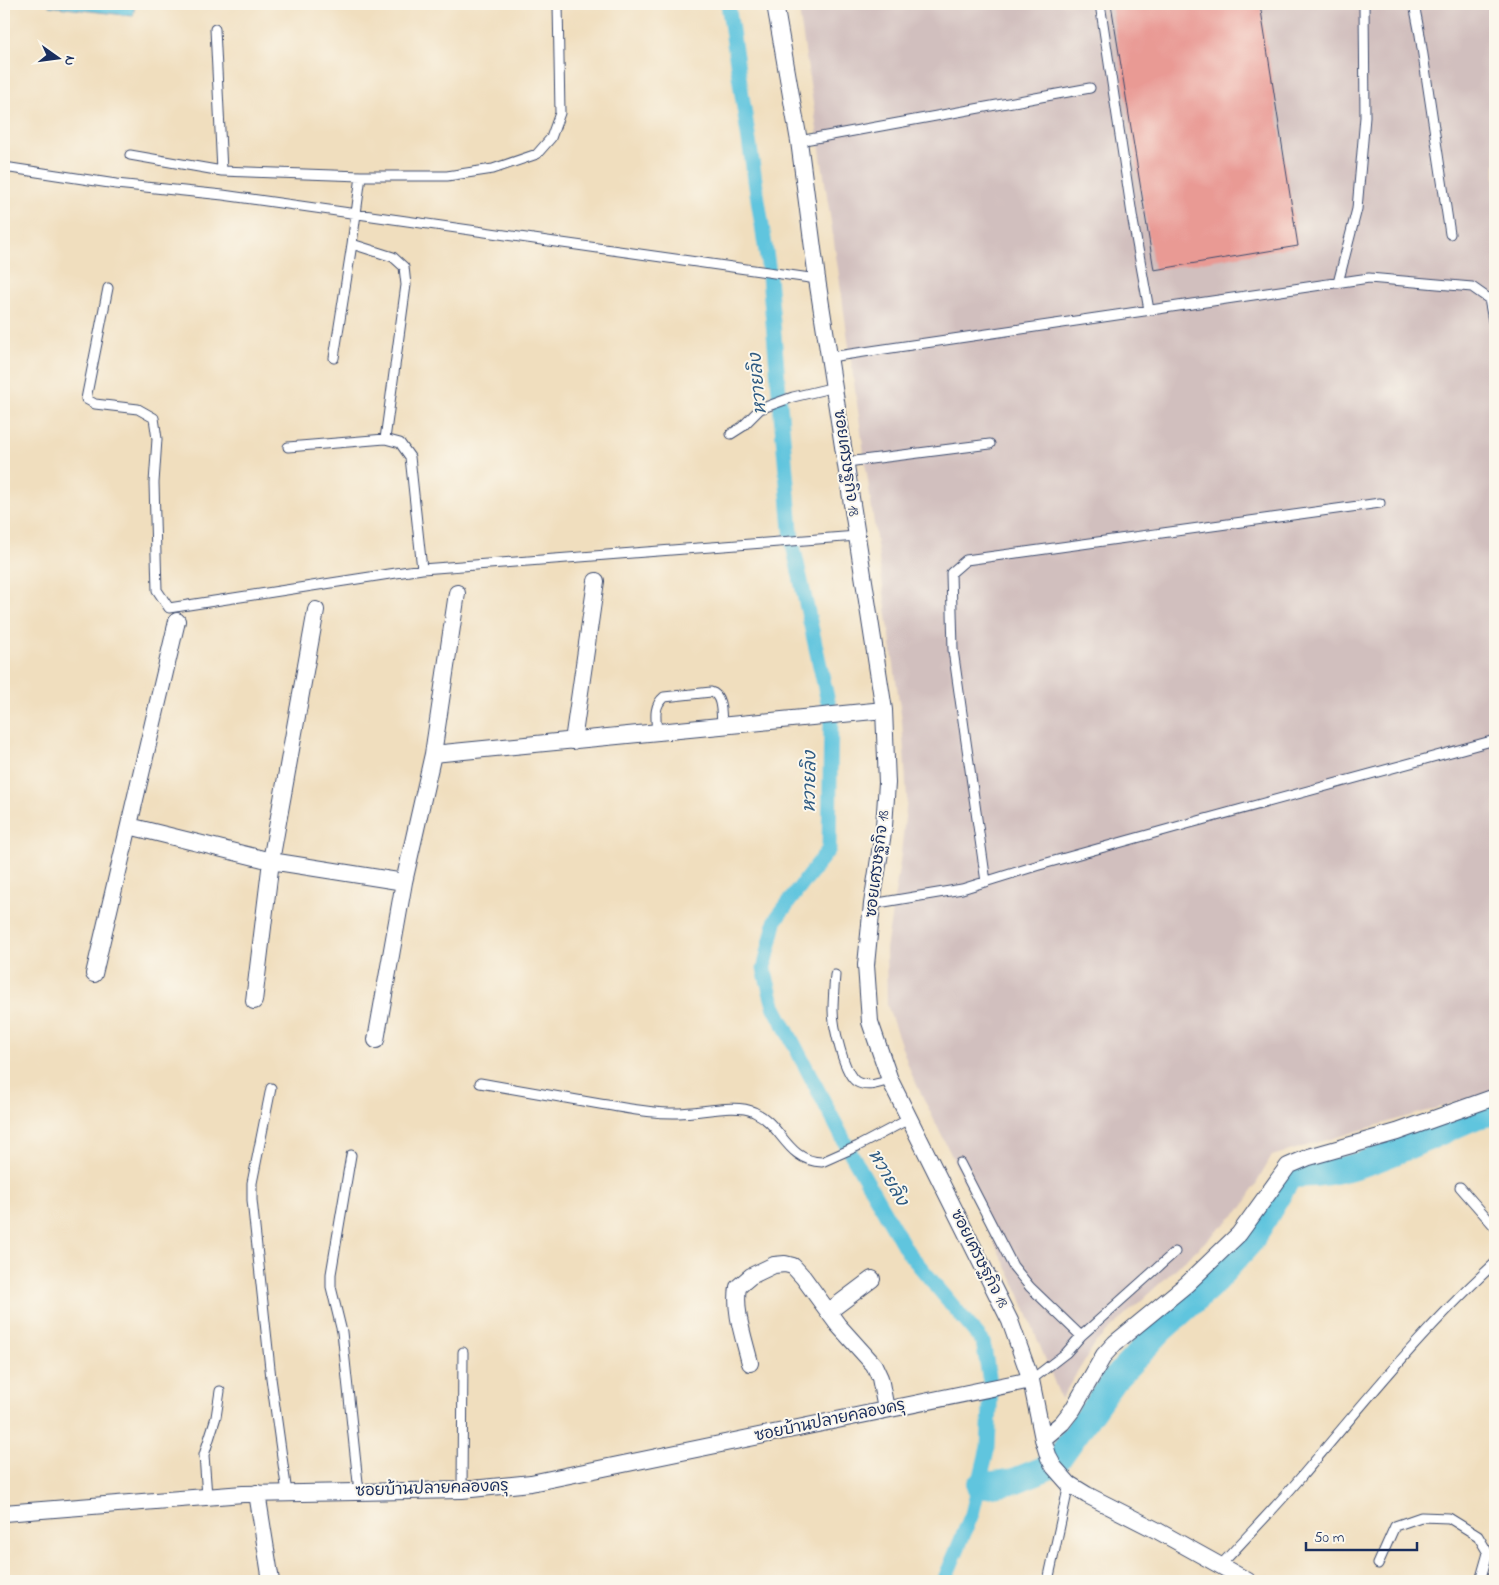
<svg xmlns="http://www.w3.org/2000/svg" width="1499" height="1585" viewBox="0 0 1499 1585" font-family="'Indie Flower','Playpen Sans Thai',sans-serif">
  <rect width="100%" height="100%" fill="#fbf7ec"/>
  <filter id="ink" filterUnits="userSpaceOnUse"><feTurbulence type="fractalNoise" baseFrequency=".02" numOctaves="2"/><feDisplacementMap in="SourceGraphic" scale="10" xChannelSelector="R" yChannelSelector="G"/><feConvolveMatrix kernelMatrix="1 2 1 2 8 2 1 2 1" color-interpolation-filters="sRGB"/></filter>
  <filter id="wash" filterUnits="userSpaceOnUse"><feTurbulence type="fractalNoise" baseFrequency=".0096" numOctaves="4" result="noise"/><feDisplacementMap in="SourceGraphic" scale="20" xChannelSelector="R" yChannelSelector="G"/><feGaussianBlur stdDeviation="1.12" result="paint"/><feColorMatrix in="noise" values="0 0 0 0 0 0 0 0 0 0 0 0 0 0 0 0 0 1.4 0 .05"/><feComposite in="paint" operator="in"/></filter>
  <g filter="url(#wash)">
    <rect width="100%" height="100%" fill="#f0debe"/>
    <path fill="#d1bfbe" d="M798 4H1495V1091L1272 1156 1243 1207 1096 1342 1061 1399 1019 1293 911 1073 887 1005 886 949 900 862 907 799 902 722 837 262Z"/>
    <path fill="#60c5de" stroke="#3e7a9e" d="M49 4H135L133 16 49 6Z"/>
    <g fill="none" stroke-linecap="round" stroke-linejoin="round">
      <path stroke="#60c5de" stroke-width="15" d="M728 4 768 265 792 541 831 715 829 849 776 919 764 969 774 1006 849 1150 907 1251 983 1342 991 1388 988 1447 972 1514 944 1581"/>
      <path stroke="#60c5de" stroke-width="26" d="M979 1486 1014 1481 1054 1465 1113 1381 1160 1331 1212 1284 1251 1241 1290 1175C1357 1177 1417 1141 1477 1116L1495 1112"/>
    </g>
    <g id="blocks">
      <path fill="#e99a94" d="M1111 4H1260L1298 246 1154 270Z"/>
    </g>
  </g>
  <g filter="url(#ink)">
    <use href="#blocks" fill-opacity="0" stroke="#3b496c" stroke-width="1"/>
    <g fill="none" stroke-linecap="round" stroke-linejoin="round">
      <g stroke="#3b496c" stroke-width="11">
        <path id="service" d="M1100 4 1133 221 1149 310
          M1414 4 1420 35 1450 234
          M215 29 222 171 361 176H447L493 169 537 154 551 138 560 113 558 4
          M799 141 1090 88
          M130 155 222 171
          M4 167 116 184 223 195 817 279
          M1338 283 1357 209 1365 117 1364 4
          M108 288 86 399 95 404 138 409 154 418 157 439 154 483 157 590 169 608 422 569 857 536
          M830 357 1369 278 1472 287 1489 299 1495 331
          M334 358 352 244
          M731 434 742 427 760 409 793 397 835 387
          M385 439 400 443 410 457 422 569
          M288 447 385 439 406 285 404 267 393 257 352 244 361 176
          M847 462 990 444
          M657 732C656 719 653 706 664 697L711 692C723 695 721 715 722 726
          M986 882 953 650 951 573 966 560 1380 503
          M872 904 962 889 1036 866 1187 824 1495 740
          M835 975C834 987 833 999 833 1010 833 1025 844 1075 857 1082 868 1088 879 1083 890 1080
          M480 1083C520 1090 560 1097 600 1104 626 1108 653 1114 679 1113 700 1113 736 1103 754 1112 782 1124 786 1161 822 1162L858 1146 909 1119
          M271 1088 252 1183V1200L271 1378 287 1493
          M351 1155 331 1274V1287L342 1332 359 1492
          M960 1163 1013 1266 1030 1287 1081 1336
          M1460 1187 1495 1227
          M1031 1380 1066 1353 1081 1336 1175 1252
          M462 1490 463 1352
          M207 1496 204 1455 216 1417 220 1391
          M1378 1564 1395 1526 1421 1517 1449 1518 1478 1536 1488 1553 1480 1581
          M1220 1566C1247 1536 1276 1507 1302 1476 1364 1403 1424 1328 1495 1263
          M1048 1581 1069 1484"/>
      </g>
      <g stroke="#3b496c" stroke-width="18">
        <path id="minor" d="M775 4 799 141 817 279 884 710 887 783 884 826 872 904 866 965 870 1022 890 1080 1010 1321 1031 1380 1043 1439 1049 1458 1054 1467 1069 1484 1087 1495 1158 1531 1248 1581
          M573 741 596 581
          M433 754 884 710
          M129 826 271 861 404 882
          M94 974 177 621
          M254 1001 271 861 316 610
          M376 1040 404 882 433 754 457 593
          M828 1312 872 1279
          M750 1363C744 1338 734 1312 738 1287L751 1276 774 1265 785 1264 793 1266 803 1277 838 1325 874 1365 880 1378 886 1409
          M1043 1439 1062 1423 1073 1409 1104 1355 1115 1343 1187 1284 1239 1234 1288 1166 1309 1157 1397 1132 1495 1097
          M257 1493 271 1581
          M4 1513 243 1494 462 1490 531 1483 1031 1380"/>
      </g>
      <use href="#service" stroke="#fff" stroke-width="9"/>
      <use href="#minor" stroke="#fff" stroke-width="16"/>
    </g>
  </g>
  <g text-anchor="middle" dominant-baseline="central" stroke-width="4" stroke-linejoin="round" paint-order="stroke">
    <g font-size="16" fill="#1b2f5e" stroke="#fbf7ec">
      <text transform="translate(846 463) rotate(82)">ซอยเศรษฐกิจ 18</text>
      <text transform="translate(878 864) rotate(-83)">ซอยเศรษฐกิจ 18</text>
      <text transform="translate(979 1259) rotate(63)">ซอยเศรษฐกิจ 18</text>
      <text transform="translate(830 1421) rotate(-12)">ซอยบ้านปลายคลองครุ</text>
      <text transform="translate(432 1489) rotate(-2)">ซอยบ้านปลายคลองครุ</text>
    </g>
    <g font-size="18" font-style="italic" fill="#305c84" stroke="#fbf7ec">
      <text transform="translate(759 384) rotate(-95)">หวายลิง</text>
      <text transform="translate(811 782) rotate(-89)">หวายลิง</text>
      <text transform="translate(887 1178) rotate(60)">หวายลิง</text>
    </g>
  </g>
  <rect width="1499" height="1585" fill="none" stroke="#fbf7ec" stroke-width="20"/>
  <g transform="translate(58 58) rotate(104)" stroke="#fbf7ec" stroke-width="4" paint-order="stroke">
  <path d="M0-4L9 19L0 12L-9 19Z" fill="#1b2f5e"/>
  <text y="-8" font-size="14" font-weight="bold" text-anchor="middle" fill="#1b2f5e">N</text>
  </g>
  <path d="M1306 1542v8h111v-8" fill="none" stroke="#1b2f5e" stroke-width="2.5"/>
  <text x="1314" y="1542" font-size="15" fill="#1b2f5e" stroke="#fbf7ec" stroke-width="4" paint-order="stroke">50 m</text>
</svg>
